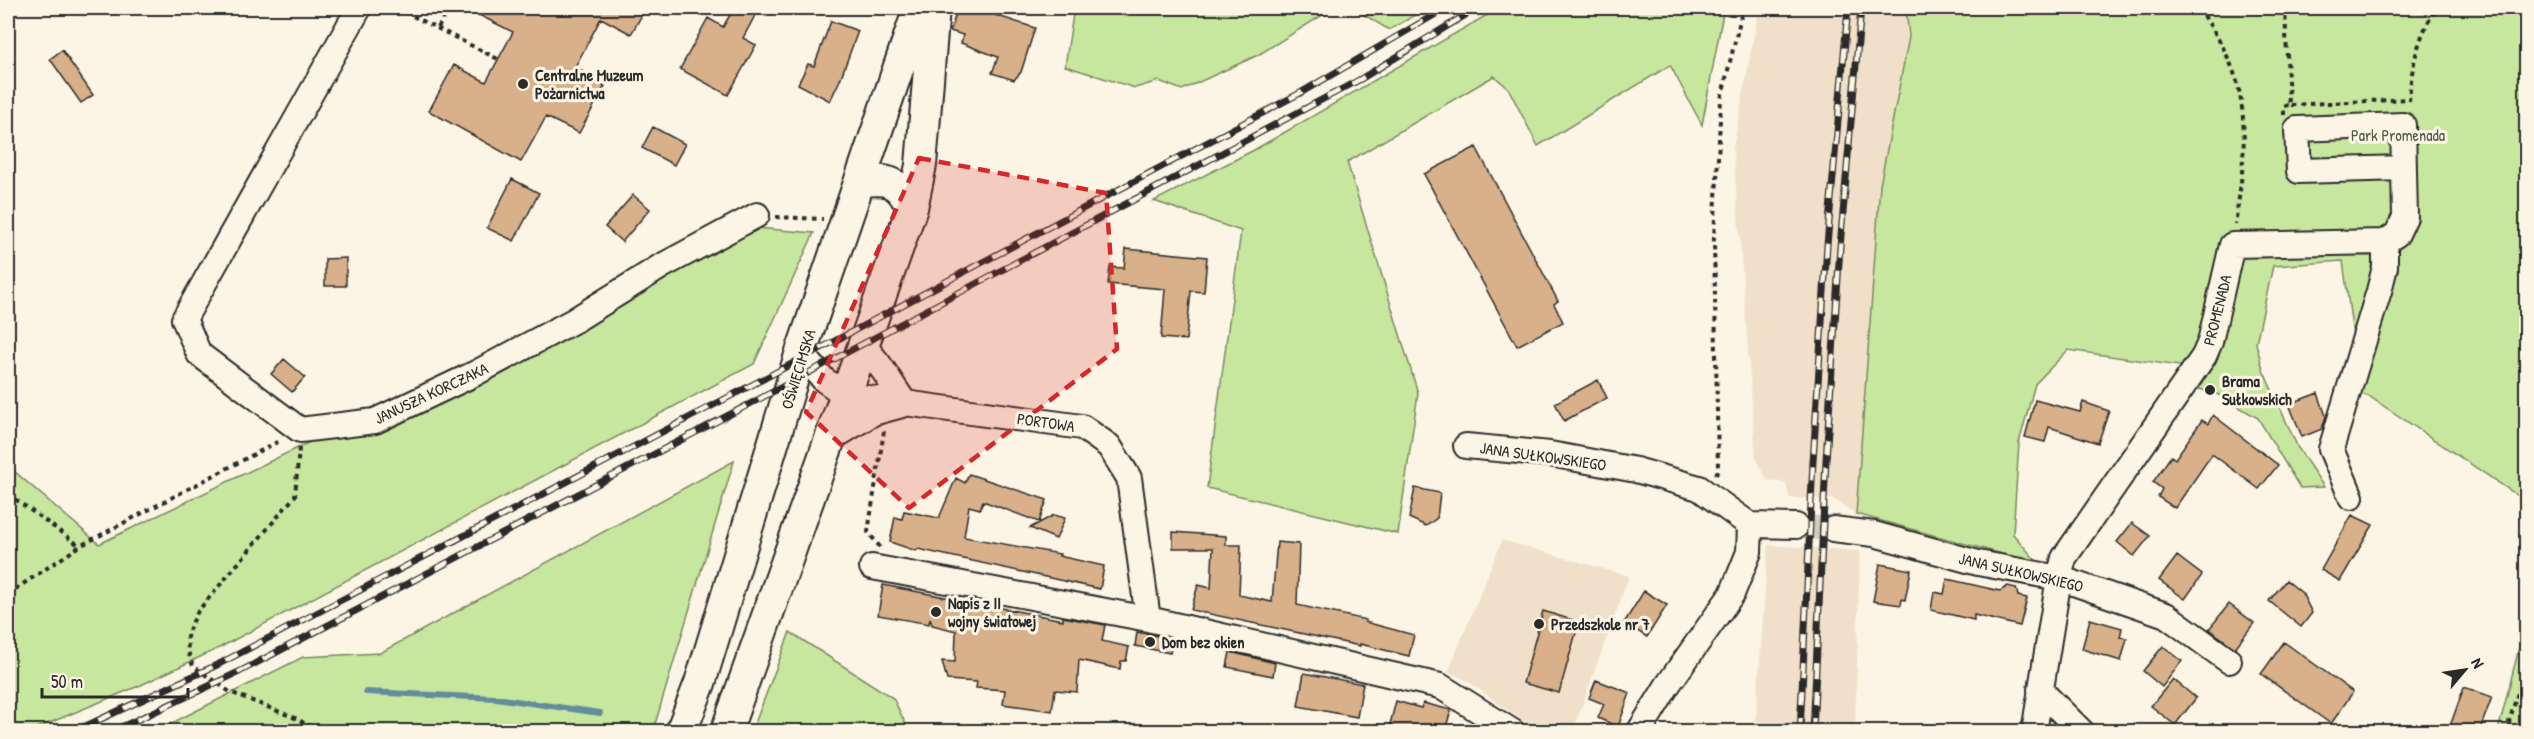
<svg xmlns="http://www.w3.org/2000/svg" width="2534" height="739" viewBox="0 0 2534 739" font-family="'Patrick Hand',sans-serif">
  <rect width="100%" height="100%" fill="#fcf5e5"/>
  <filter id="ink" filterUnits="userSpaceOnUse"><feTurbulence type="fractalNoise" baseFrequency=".0167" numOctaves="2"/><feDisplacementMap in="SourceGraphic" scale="12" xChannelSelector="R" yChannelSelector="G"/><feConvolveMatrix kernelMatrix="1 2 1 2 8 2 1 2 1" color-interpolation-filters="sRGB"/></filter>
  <g filter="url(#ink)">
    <path fill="#f1e0c9" d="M1759 8H1906L1908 41 1880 185 1856 514 1833 499 1789 498 1786 483 1767 480 1756 459 1733 148Z
      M1502 540 1629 576 1573 731H1537L1466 680 1448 672Z
      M1768 545 1860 551 1855 731H1755Z"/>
    <path fill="#c7e69e" stroke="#798864" stroke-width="1.5" d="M1074 8H1334L1258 55 1182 90 1159 81 1135 88 1065 66Z
      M1353 8H1428L1389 30Z
      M1499 8H1724L1702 125 1670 65 1538 146 1508 88 1494 76 1347 162 1418 393 1398 534 1207 488 1241 231 1154 201 1254 150Z
      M1906 8H2526V501L2370 397 2344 388 2355 351 2343 261 2273 266 2256 343 2263 370 2298 448 2324 487 2300 488 2258 418 2217 394 2199 389 2216 358 2235 269 2186 367 2068 350 2035 384 2019 443 2013 534 2039 564 1856 514 1880 185 1909 37Z
      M757 228 814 233 754 364 219 648 141 685 30 731H8V466L99 544 314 440 387 428Z
      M734 461 653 731H156L303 657 380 653Z
      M2526 620V731H2498Z
      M790 632 893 698 909 731H752Z"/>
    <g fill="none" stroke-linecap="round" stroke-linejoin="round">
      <path stroke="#638d9d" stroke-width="6" d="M366 692 496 698 600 713"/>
    </g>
    <path fill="#d8b089" stroke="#2b2b2b" stroke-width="1.5" d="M465 8H646L631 34 601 18 575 67 605 86 579 133 546 117 521 162 429 111 454 65 486 82 513 32Z
      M734 8H759L743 38 756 45 728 95 680 69 708 18 723 27Z
      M958 8H991L989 13 1035 28 1021 72 1014 80 992 73 998 57 961 43 963 35 950 31Z
      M831 21 858 31 840 80 830 101 798 84 808 64 814 66Z
      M62 50 93 95 81 103 50 59Z
      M653 127 685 144 674 165 642 148Z
      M1476 147 1558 301 1554 304 1563 322 1517 346 1424 174Z
      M512 179 539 193 514 241 487 228Z
      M633 195 650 209 622 242 605 227Z
      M1126 249 1207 257 1204 292 1191 291 1186 340 1161 338 1165 289 1108 284 1110 267 1124 268Z
      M346 258V286H325V259Z
      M284 359 305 377 292 392 271 374Z
      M1598 380 1607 398 1564 421 1555 403Z
      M2318 393 2326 416 2322 429 2302 437 2289 404Z
      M2035 400 2080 412 2083 402 2109 411 2098 443 2049 427 2045 442 2025 437Z
      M2213 415 2278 465 2259 489 2212 454 2175 508 2158 497 2162 489 2153 482 2171 456 2175 459 2202 420 2208 424Z
      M969 474 1047 500 1039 522 983 501 980 509 969 506 964 537 1060 554 1059 556 1104 566 1100 589 918 549 916 551 890 542 895 517 902 519 904 511 939 518 956 478 965 483Z
      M1415 488 1440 493 1437 518 1426 526 1409 518Z
      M1054 515 1065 518 1056 539 1030 528Z
      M2352 515 2373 525 2340 581 2321 570Z
      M2132 523 2150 536 2134 556 2117 542Z
      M1173 532 1226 536V545H1241L1239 595 1272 602 1277 542 1299 544 1297 605 1366 620 1365 622 1414 635 1409 656 1360 644V646L1191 610 1198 585 1211 588 1213 548H1173Z
      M2177 556 2202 575 2185 599 2159 580Z
      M1880 564 1911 570 1905 600 1902 599 1901 605 1873 601Z
      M1947 579 2000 591 2008 586 2016 588 2018 596 2027 598 2020 626 1974 615V620L1931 610 1934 592 1944 594Z
      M2286 580 2302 593 2312 613 2301 627 2269 601Z
      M883 585 1063 620V617L1105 625 1102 641 1129 647 1126 661H1121L1120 669 1079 660 1077 692 1055 690 1052 711 1003 704 1005 690 976 688 977 682 947 680 942 661 955 662 956 631 932 625 930 618 929 624 878 615Z
      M1644 591 1667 605 1647 637 1624 623Z
      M2229 604 2254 623 2235 648 2209 629Z
      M1543 611 1579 622 1559 693 1523 683Z
      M2090 619 2122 628 2120 637 2127 638 2121 661 2082 649Z
      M1137 632 1173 639 1170 653 1135 646Z
      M2284 642 2353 692 2331 724 2261 674Z
      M2163 646 2182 661 2162 687 2143 671Z
      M1230 652 1275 663 1273 676 1227 667Z
      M1304 673 1363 684 1357 717 1298 706Z
      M2173 679 2196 698 2175 725 2151 706Z
      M1596 680 1630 693 1618 727 1598 718 1604 704 1589 698Z
      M2464 687 2492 697 2479 732H2448Z
      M1396 701 1421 708 1423 703 1451 710 1446 727 1434 724 1431 732H1388Z"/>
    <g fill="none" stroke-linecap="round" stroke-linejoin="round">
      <path stroke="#d2cdc0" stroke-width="24" stroke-dasharray="24 12" stroke-linecap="butt" d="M1796 526 1833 529"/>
      <g stroke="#2b2b2b" stroke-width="28">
        <path id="minor" d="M359 8 184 319 199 354 300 430 375 421 474 374 575 320 660 267 757 215
          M2385 242 2397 234 2405 217 2403 125 2297 129 2299 171 2403 168
          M801 352 824 380 846 395 1082 427 1109 446 1129 478 1148 619 1440 686 1513 732
          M829 440 873 413 906 404C891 385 881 362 863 346
          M1466 446 1550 454 1636 470 1699 488 1750 525 1796 526
          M1833 529 1874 534 1978 563 2059 578 2166 615 2229 661
          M872 567 1148 619
          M2040 690 2082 732
          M1639 732 1667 686 1732 594 1749 552 1750 525
          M2034 732 2059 578 2064 558 2204 356 2210 342 2232 245 2385 242V267L2379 291 2331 449 2351 497"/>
      </g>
      <g stroke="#2b2b2b" stroke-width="34">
        <path id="major" d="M860 182C889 177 899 182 912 208
          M681 732 700 683 801 352 919 8
          M726 732 912 208 921 165 934 8"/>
      </g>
      <path stroke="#2b2b2b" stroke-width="4" stroke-dasharray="4.5 4.5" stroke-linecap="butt" d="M397 8 498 59
        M2199 8C2215 32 2231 58 2238 86 2249 131 2242 180 2235 224
        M2285 8 2289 105 2409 99
        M438 28 449 8
        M2409 101C2411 69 2418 34 2437 8
        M2284 115V106L2289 105
        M776 217 823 219
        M299 448 295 496 198 611 187 634 188 651 193 666 230 692 295 718 321 732
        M1716 475 1718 469 1714 238 1721 99 1743 8
        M8 494 80 546
        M880 547 868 532 884 431
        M8 594 80 546 281 440
        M2506 732 2526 666"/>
      <use href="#minor" stroke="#fcf5e5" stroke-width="24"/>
      <use href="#major" stroke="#fcf5e5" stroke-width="30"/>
      <g stroke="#2b2b2b" stroke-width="7">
        <path id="rail" d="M73 732 219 664 767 377 1302 92 1446 8
          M111 732 239 672 763 397 1359 80 1477 8
          M1800 732 1813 461 1827 245 1848 8
          M1813 732 1826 460 1840 247 1861 8"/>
      </g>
      <use href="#rail" stroke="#fcf5e5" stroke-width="4.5" stroke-dasharray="14" stroke-linecap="butt"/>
    </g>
  </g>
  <path fill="#d62828" fill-opacity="0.2" stroke="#d62828" stroke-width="4.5" stroke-dasharray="12 8" stroke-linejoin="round" d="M919 158 1106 193 1117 349 909 508 806 412Z"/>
  <g fill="#2b2b2b" stroke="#fcf5e5" stroke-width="2">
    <circle cx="523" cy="84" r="6"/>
    <circle cx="2210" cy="390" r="6"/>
    <circle cx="936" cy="612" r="6"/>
    <circle cx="1539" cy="624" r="6"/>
    <circle cx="1150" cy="642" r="6"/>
  </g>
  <g text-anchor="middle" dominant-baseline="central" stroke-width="6" stroke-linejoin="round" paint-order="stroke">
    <g font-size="16" font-weight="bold" fill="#2b2b2b" stroke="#fcf5e5" text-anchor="start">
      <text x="535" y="75">Centralne Muzeum<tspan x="535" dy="18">Pożarnictwa</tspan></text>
      <text x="2222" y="381">Brama<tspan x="2222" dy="18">Sułkowskich</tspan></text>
      <text x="948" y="603">Napis z II<tspan x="948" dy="18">wojny światowej</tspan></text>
      <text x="1551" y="624">Przedszkole nr 7</text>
      <text x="1162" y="642">Dom bez okien</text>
    </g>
    <g font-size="16" fill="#525a48" stroke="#fcf5e5">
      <text x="2398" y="135">Park Promenada</text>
    </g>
    <g font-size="16" fill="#2b2b2b" stroke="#fcf5e5">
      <text transform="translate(2217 310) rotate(-76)">PROMENADA</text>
      <text transform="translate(798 369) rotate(-73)">OŚWIĘCIMSKA</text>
      <text transform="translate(431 393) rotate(-25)">JANUSZA KORCZAKA</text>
      <text transform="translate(1046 422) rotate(8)">PORTOWA</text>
      <text transform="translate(1543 456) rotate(8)">JANA SUŁKOWSKIEGO</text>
      <text transform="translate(2021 572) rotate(13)">JANA SUŁKOWSKIEGO</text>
    </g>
  </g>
  <rect width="2534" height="739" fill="none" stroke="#fcf5e5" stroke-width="30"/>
  <rect x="15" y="15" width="2504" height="709" fill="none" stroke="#2b2b2b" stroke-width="2" filter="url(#ink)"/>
  <g transform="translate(2465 670) rotate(61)" stroke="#fcf5e5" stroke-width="4.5" paint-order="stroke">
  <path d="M0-4.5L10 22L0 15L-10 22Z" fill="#2b2b2b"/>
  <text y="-9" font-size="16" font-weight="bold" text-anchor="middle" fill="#2b2b2b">N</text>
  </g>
  <path d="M42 688v9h146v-9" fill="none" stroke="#2b2b2b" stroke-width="3"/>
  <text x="51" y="688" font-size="18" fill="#2b2b2b" stroke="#fcf5e5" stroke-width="4.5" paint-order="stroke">50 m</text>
</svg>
